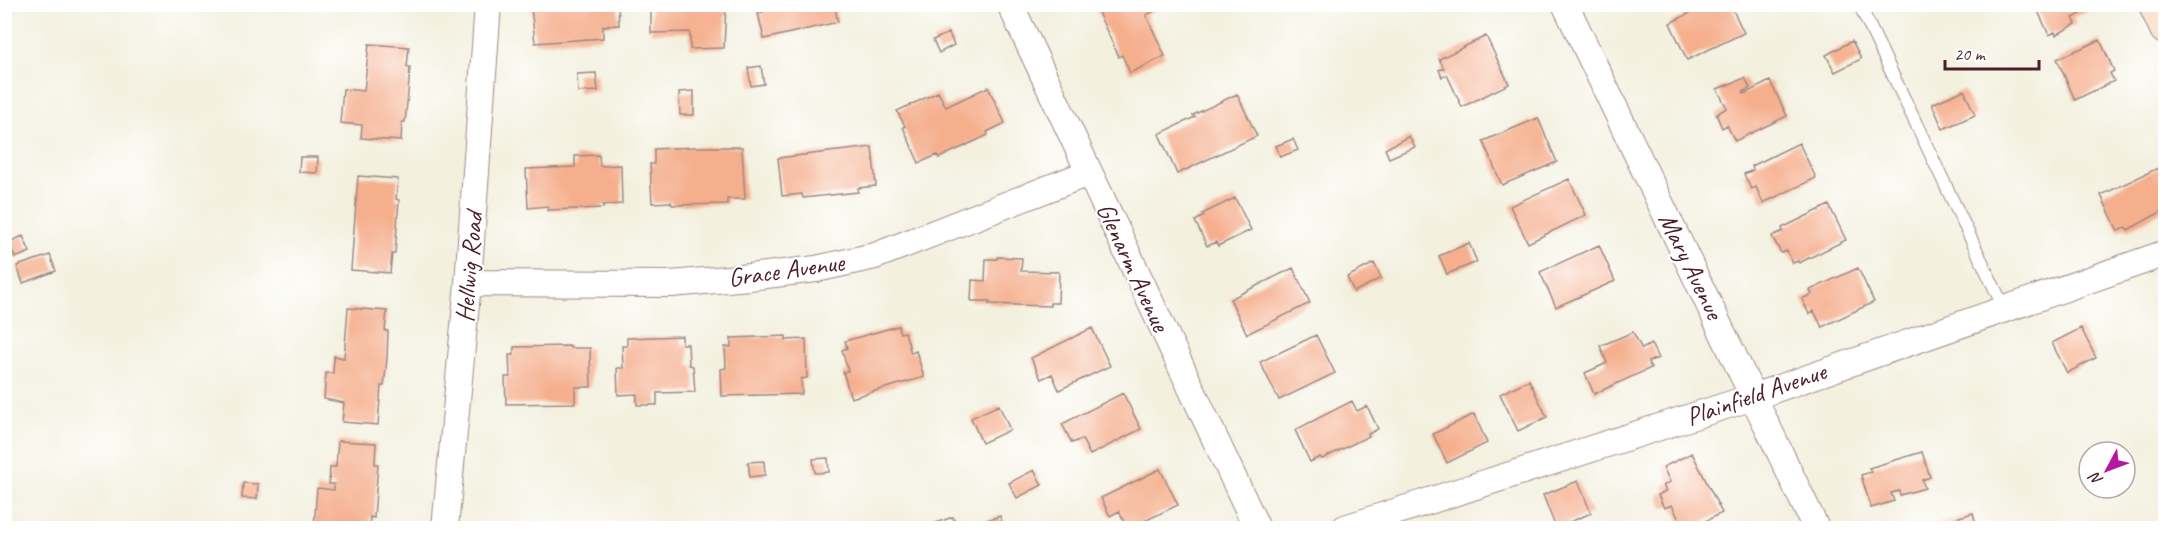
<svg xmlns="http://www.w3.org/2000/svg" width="2170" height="533" viewBox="0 0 2170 533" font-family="Caveat,sans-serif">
  <rect width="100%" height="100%" fill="#fff"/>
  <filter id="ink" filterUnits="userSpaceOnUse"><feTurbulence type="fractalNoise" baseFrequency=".0167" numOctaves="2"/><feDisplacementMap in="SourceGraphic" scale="12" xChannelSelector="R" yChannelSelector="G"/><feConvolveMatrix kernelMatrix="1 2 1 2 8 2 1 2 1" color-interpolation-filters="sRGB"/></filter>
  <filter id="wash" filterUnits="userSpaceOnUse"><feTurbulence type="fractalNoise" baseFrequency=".008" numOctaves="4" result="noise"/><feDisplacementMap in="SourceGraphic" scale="24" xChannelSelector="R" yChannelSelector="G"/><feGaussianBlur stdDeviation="1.35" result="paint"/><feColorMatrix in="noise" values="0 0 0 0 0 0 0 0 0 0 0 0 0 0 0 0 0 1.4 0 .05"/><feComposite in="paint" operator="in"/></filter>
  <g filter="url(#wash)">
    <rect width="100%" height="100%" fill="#f3f0de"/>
    <g id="blocks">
      <path fill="#f5af8d" d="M4 4H12L11 24H4Z
        M372 4H412L411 10 372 7Z
        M538 4H618L619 25 603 26V38L535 43 531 7H538Z
        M655 4H726L724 48 690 49V32L651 33V7H655Z
        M761 4H834L838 22 764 39 758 13 763 12Z
        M1099 4H1157L1159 9 1146 15 1165 56 1130 73 1122 55 1119 57 1095 6Z
        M1708 4H1730L1744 33 1687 60 1670 23Z
        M2042 4H2093L2089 6 2090 9 2073 18 2076 24 2056 35 2055 32 2049 35 2037 9Z
        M949 33 954 45 939 53 933 40Z
        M1486 36 1509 84 1462 107 1447 75 1442 77 1439 70 1444 68 1439 59Z
        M2100 40 2114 71 2110 73 2114 81 2075 100 2057 59Z
        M1852 41 1861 59 1835 72 1826 55Z
        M369 44 409 47 407 67H410L408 93 405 122H402L401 141 361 138 362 125 340 123 343 89 364 91Z
        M761 66 764 84 751 86 748 68Z
        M596 73 598 91 578 92 577 74Z
        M1745 78 1750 88 1743 92 1744 94 1770 81 1787 116 1735 141 1727 125 1722 128 1716 114 1727 108 1717 89Z
        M988 87 1005 123 987 132 988 135 939 158 937 155 919 163 903 127 905 126 897 111 938 92 946 107Z
        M1964 90 1975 115 1943 129 1932 104Z
        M694 91V115H680L679 92Z
        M1237 94 1257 136 1177 174 1159 134 1195 117 1193 115Z
        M1538 118 1557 162 1502 185 1483 141Z
        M1409 136 1415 147 1389 158 1385 149Z
        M1293 139 1298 150 1280 157 1276 146Z
        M1799 143 1816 178 1763 203 1756 187 1751 189 1744 174 1753 170 1752 166Z
        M697 147H742L745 199H727V204L672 205 671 202 652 203 650 164H654V149Z
        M872 147 876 186 858 188V192L803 198 802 194 782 196 778 158Z
        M599 155 600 166 621 165 622 204 603 205V208L547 210 548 206 528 208 526 169 575 167V156Z
        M300 157H318L317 173 299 172Z
        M2158 168 2166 184V209L2128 230 2126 227 2118 231 2101 195Z
        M358 176 398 179 396 199 399 200 395 254H392L390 273 351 270Z
        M1569 179 1586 215 1528 243 1510 206Z
        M1235 198 1251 230 1218 246 1216 242 1207 246 1195 221 1204 216 1202 214Z
        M1829 205 1846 240 1799 263 1798 261 1793 263 1787 251 1781 253 1772 236 1783 231 1782 228Z
        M23 236 30 252 15 258 9 242Z
        M1469 243 1477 262 1447 274 1439 256Z
        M1599 245 1615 281 1556 307 1540 272Z
        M50 255 56 271 23 283 17 266Z
        M997 257 1022 258 1021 271 1059 272 1058 303H1050V306L989 304 990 301H971L972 280 985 281 986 259H997Z
        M1374 263 1381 278 1354 292 1347 277Z
        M1293 268 1310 303 1247 334 1230 299Z
        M1858 268 1874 302 1822 327 1814 311 1809 314 1802 299 1812 294 1810 290Z
        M348 308 387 311 385 331H388L387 359 384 386H381L378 425 342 422 344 403 324 399 326 373H333L334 356 344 358Z
        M898 326 900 333 905 332 911 353 916 351 924 377 851 398 843 372 848 371 842 350 847 348 845 341Z
        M1092 328 1110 366 1059 390 1052 374 1041 379 1031 358Z
        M2081 328 2096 358 2067 373 2052 343Z
        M1633 332 1642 349 1651 344 1658 358 1648 362 1651 368 1594 394 1585 373 1607 363 1600 346Z
        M1316 335 1335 373 1279 400 1260 362Z
        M682 336V344H688L689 365 693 366 695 392 657 393V405H637V394L618 395 617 368H623L622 346H627V338Z
        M786 336V340L806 339 807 378 801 379 802 394 722 396 721 369 726 368 725 347H731V338Z
        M570 346V348H590L591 387H575V403L506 404 505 377H510L509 355H514V347Z
        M1529 380 1547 417 1518 431 1500 394Z
        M1123 393 1141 429 1090 455 1082 439 1072 443 1062 424Z
        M1352 401 1357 411 1367 406 1378 429 1368 434 1369 436 1322 459 1320 457 1310 462 1295 430Z
        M999 405 1010 430 982 443 971 418Z
        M1474 414 1487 443 1447 463 1433 434Z
        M338 441 376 443 375 464H378L374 518 370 517 369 528H314L317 488 334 490V484H329L330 467H336Z
        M1922 452 1930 477 1922 480 1925 488 1900 495 1899 491 1891 493 1894 501 1871 508 1861 475 1871 472 1869 468Z
        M1692 453 1722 513 1691 528H1683L1672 505 1664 508 1658 495 1666 491 1663 486 1670 482 1663 467Z
        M828 458 829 472 815 473 813 459Z
        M764 461 765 475 750 477 748 462Z
        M1160 469 1178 505 1130 528H1127L1119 511 1110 516 1101 498Z
        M1034 470 1042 485 1017 498 1009 483Z
        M1578 481 1591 513 1556 528 1543 495Z
        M243 483 258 484 257 499 242 498Z
        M1973 513 1977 528H1921Z
        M1000 516 1004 528H963Z
        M953 517 957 528H921Z"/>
    </g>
  </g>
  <g filter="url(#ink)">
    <use href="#blocks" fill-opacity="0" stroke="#9e8884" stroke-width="1.5"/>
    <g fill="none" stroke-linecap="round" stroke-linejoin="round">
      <g stroke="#9e8884" stroke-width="14">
        <path id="lane" d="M1859 4 2004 308"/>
      </g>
      <g stroke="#9e8884" stroke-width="28">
        <path id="street" d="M1010 4 1257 528
          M1565 4 1816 528
          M468 283 671 284 749 277 816 269 875 256 1088 173
          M445 528 468 283 488 4
          M1345 528 1753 397 2166 253"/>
      </g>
      <g stroke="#9e8884" stroke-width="35">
        <path id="secondary" d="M2155 4 2166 28"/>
      </g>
      <use href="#lane" stroke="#fff" stroke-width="12"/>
      <use href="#street" stroke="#fff" stroke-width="26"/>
      <use href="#secondary" stroke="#fde4d1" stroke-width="33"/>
    </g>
  </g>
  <g text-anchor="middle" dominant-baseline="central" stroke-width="4.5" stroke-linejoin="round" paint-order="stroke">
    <g font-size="26" fill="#4a1f2b" stroke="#fff">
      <text transform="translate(1691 266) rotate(64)">Mary Avenue</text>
      <text transform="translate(469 267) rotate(-85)">Hellwig Road</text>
      <text transform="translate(1133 267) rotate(65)">Glenarm Avenue</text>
      <text transform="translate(786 270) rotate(-8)">Grace Avenue</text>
      <text transform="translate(1756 394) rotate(-19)">Plainfield Avenue</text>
    </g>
  </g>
  <rect width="2170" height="533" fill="none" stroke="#fff" stroke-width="24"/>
  <g transform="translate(2107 470) rotate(229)"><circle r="28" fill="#ffffff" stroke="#b7a5aa" stroke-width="1.5"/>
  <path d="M0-4.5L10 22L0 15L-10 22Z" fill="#b5179e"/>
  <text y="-9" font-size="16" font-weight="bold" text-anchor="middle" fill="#4a1f2b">N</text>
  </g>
  <path d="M1945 60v9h94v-9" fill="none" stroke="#4a1f2b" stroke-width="3"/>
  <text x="1954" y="60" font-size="18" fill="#4a1f2b" stroke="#ffffff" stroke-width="4.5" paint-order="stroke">20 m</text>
</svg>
